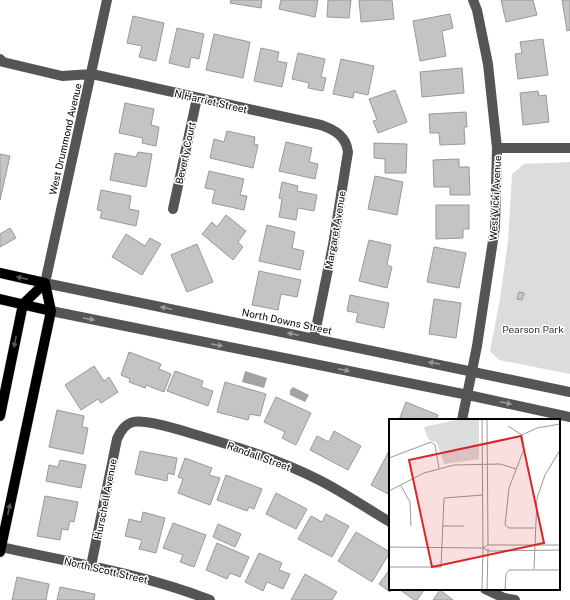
<svg xmlns="http://www.w3.org/2000/svg" width="570" height="600" viewBox="0 0 570 600" font-family="'Public Sans',sans-serif">
  <rect width="100%" height="100%" fill="#fff"/>
  <path fill="#dcdcdc" d="M570 162V374L499 360 490 351 500 299 508 241 512 174 524 164Z"/>
  <path fill="#a3a3a3" d="M245 371 267 378 264 388 242 382Z
    M293 387 309 395 305 402 290 395V390Z"/>
  <path fill="#c4c4c4" stroke="#999" d="M231 0H262L261 8 230 3Z
    M281 0H318L315 17 279 9Z
    M328 0H351L349 18 327 17Z
    M359 0H392L394 19 361 22Z
    M501 0H533L537 15 506 22Z
    M562 0H570V30L567 31Z
    M450 14 453 28 442 31 446 56 420 61 413 21Z
    M133 16 164 23 156 61 139 57 142 46 127 43Z
    M177 28 204 34 199 59 191 57 189 68 169 63Z
    M214 34 250 42 243 78 206 70Z
    M543 39 548 75 518 79 515 54 522 53 520 42Z
    M261 48 279 52 277 61 287 63 282 87 254 81Z
    M298 53 325 59 321 77 326 78 323 91 308 88 309 83 292 79Z
    M341 59 374 66 368 95 354 92 353 98 333 94Z
    M462 68 464 93 422 97 420 72Z
    M395 90 407 122 378 133 373 121 377 120 369 99Z
    M538 91 539 96 546 95 549 122 523 125 520 93Z
    M125 103 154 109 151 125 159 127 156 146 142 143 143 138 119 133Z
    M466 112 467 127H464L465 144 440 145 439 133H430L429 114Z
    M227 131 255 137 254 144 258 145 253 168 210 158 214 139 224 142Z
    M286 142 312 148 309 162 318 164 315 179 279 171Z
    M374 143 407 144 406 173H385V159L374 158Z
    M138 152 152 154 146 187 110 180 115 153 136 157Z
    M0 154 10 156 0 200Z
    M459 159V167H469L470 195H450V187H434L433 160Z
    M209 171 244 179 240 195 247 196 244 210 212 203 215 190 205 188Z
    M375 176 403 182 397 215 368 209Z
    M282 182 298 186 297 191 317 195 314 211 298 208 296 220 279 217 282 199 279 198Z
    M101 190 131 196 129 209 139 211 136 226 100 218 102 211 97 210Z
    M436 205H469V229H463V238L436 239Z
    M226 215 246 231 238 242 243 247 233 260 202 234 212 222 217 227Z
    M267 225 295 232 292 248 304 251 300 270 259 261Z
    M10 228 16 238 0 247V234Z
    M126 234 145 246 150 238 161 244 142 275 112 257Z
    M369 240 391 245 387 265 392 267 387 288 359 281Z
    M197 244 213 282 187 292 171 255Z
    M434 247 466 253 459 288 427 282Z
    M259 271 301 280 297 297 281 294 278 310 252 305Z
    M519 292 524 293 522 300 517 299Z
    M350 295 389 303 384 328 356 322 358 313 347 311Z
    M434 299 461 303 456 338 429 334Z
    M129 352 161 364 159 369 171 374 164 392 146 385 145 388 129 382 130 379 121 375Z
    M94 366 104 381 109 377 118 392 101 403 98 399 81 410 65 385Z
    M175 371 203 381 201 387 213 391 208 406 167 391Z
    M225 382 266 394 260 416 250 414 248 420 217 412Z
    M276 397 311 413 296 445 282 438 285 432 264 422Z
    M406 402 438 415 436 420H399Z
    M57 410 84 416 82 427 88 428 83 454 49 447Z
    M334 431 361 446 348 470 310 450 317 436 329 442Z
    M140 451 177 458 174 475 168 473 167 481 135 474Z
    M389 451 390 452V495L371 485Z
    M185 458 212 468 209 475 220 478 210 505 178 493 183 479 178 477Z
    M60 460 86 465 81 488 46 481 49 465 58 467Z
    M226 475 262 489 254 509 249 507 247 511 217 500Z
    M276 493 307 509 296 529 266 514Z
    M45 496 78 502 74 522 70 521 68 530 62 529 60 540 37 536Z
    M143 512 165 518 156 553 139 549 142 540 125 536 129 519 141 522Z
    M326 514 349 526 332 557 298 539 311 516 322 522Z
    M173 523 206 535 194 567 180 562 183 555 163 548Z
    M218 524 241 534 235 547 213 537Z
    M356 532 390 552 372 582 338 561Z
    M217 543 249 557 240 577 230 573 227 579 206 570Z
    M259 553 282 563 279 570 290 574 283 589 267 582 263 591 245 582Z
    M390 569V589H393L390 592 379 584Z
    M305 574 337 592 332 600H291Z
    M17 577 49 584 46 600H12Z
    M60 587 95 594 94 600H57Z
    M399 589H425L417 600H414Z
    M440 590 453 600H433Z"/>
  <g fill="none" stroke-linecap="round" stroke-linejoin="round">
    <g stroke="#dbdbdb" stroke-width="11">
      <path id="major" d="M0 273 45 283
        M0 299 51 311
        M0 416 23 304 45 283
        M0 552 51 311 45 283"/>
    </g>
    <path stroke="#555" stroke-width="10" d="M107 0 45 283 570 392
      M0 59 3 62 62 76 92 74 321 125C335 130 346 136 348 152L333 245 314 338
      M497 148H570
      M173 209 197 98
      M51 311 468 395 570 417
      M462 420 477 346 495 227 497 148 488 64 477 10 473 0
      M0 547C70 562 143 574 210 600
      M91 566 117 439C120 432 125 424 133 422 146 419 177 429 190 433 234 446 278 459 319 480 343 492 366 508 390 522
      M485 589 504 598 515 600"/>
    <use href="#major" stroke="#000" stroke-width="10"/>
  </g>
  <defs><path id="oneway-solid" d="M-6-.8H1V-3.2L6.5 0L1 3.2V.8H-6Z"/></defs>
  <g fill="#595959">
    <use href="#oneway-solid" transform="translate(22 278) rotate(-167)"/>
    <use href="#oneway-solid" transform="translate(15 342) rotate(102)"/>
    <use href="#oneway-solid" transform="translate(9 509) rotate(-78)"/>
  </g>
  <g fill="#999">
    <use href="#oneway-solid" transform="translate(166 308) rotate(-168)"/>
    <use href="#oneway-solid" transform="translate(89 319) rotate(11)"/>
    <use href="#oneway-solid" transform="translate(293 334) rotate(-168)"/>
    <use href="#oneway-solid" transform="translate(217 345) rotate(11)"/>
    <use href="#oneway-solid" transform="translate(434 363) rotate(-168)"/>
    <use href="#oneway-solid" transform="translate(344 370) rotate(11)"/>
    <use href="#oneway-solid" transform="translate(506 403) rotate(12)"/>
  </g>
  <g text-anchor="middle" dominant-baseline="central" stroke-width="3" stroke-linejoin="round" paint-order="stroke">
    <g font-size="10" fill="#000" stroke="#fff">
      <text transform="translate(211 101) rotate(13)">N Harriet Street</text>
      <text transform="translate(65 139) rotate(-77)">West Drummond Avenue</text>
      <text transform="translate(185 153) rotate(-78)">Beverly Court</text>
      <text transform="translate(495 198) rotate(-87)">West Vicki Avenue</text>
      <text transform="translate(335 230) rotate(-80)">Margaret Avenue</text>
      <text transform="translate(287 321) rotate(12)">North Downs Street</text>
      <text transform="translate(259 456) rotate(20)">Randall Street</text>
      <text transform="translate(105 499) rotate(-79)">Hurschell Avenue</text>
      <text transform="translate(106 570) rotate(13)">North Scott Street</text>
    </g>
    <g font-size="10" fill="#333" stroke="#fff">
      <text x="533" y="329">Pearson Park</text>
    </g>
  </g>
  <g transform="translate(389 419)">
    <rect width="171" height="171" fill="#fff"/>
    <path d="M71 0H90V40L55 45 48 24 39 20 35 8Z" fill="#dcdcdc"/>
    <path fill="none" stroke="#999" stroke-width="1" d="M98 0 99 126M119 7 133 16 135 30 120 69 116 106 120 109H145M133 16 148 9 171 5M0 39 42 23 46 26 50 49M12 67 21 83 22 107M0 72 35 54 65 46 111 45 127 50M53 107H75M0 128 94 129 93 0M94 129 99 132 171 131M94 129 99 126H171M0 148H52L55 79 94 76M145 150 148 79 156 56 171 31M93 171 94 129M98 171 99 129M116 171 117 155 120 151H171"/>
    <path fill="#d62828" fill-opacity="0.15" stroke="#d62828" stroke-width="2" d="M132 17 155 124 43 148 20 41Z"/>
    <rect width="171" height="171" fill="none" stroke="#000" stroke-width="2"/>
  </g>
</svg>
